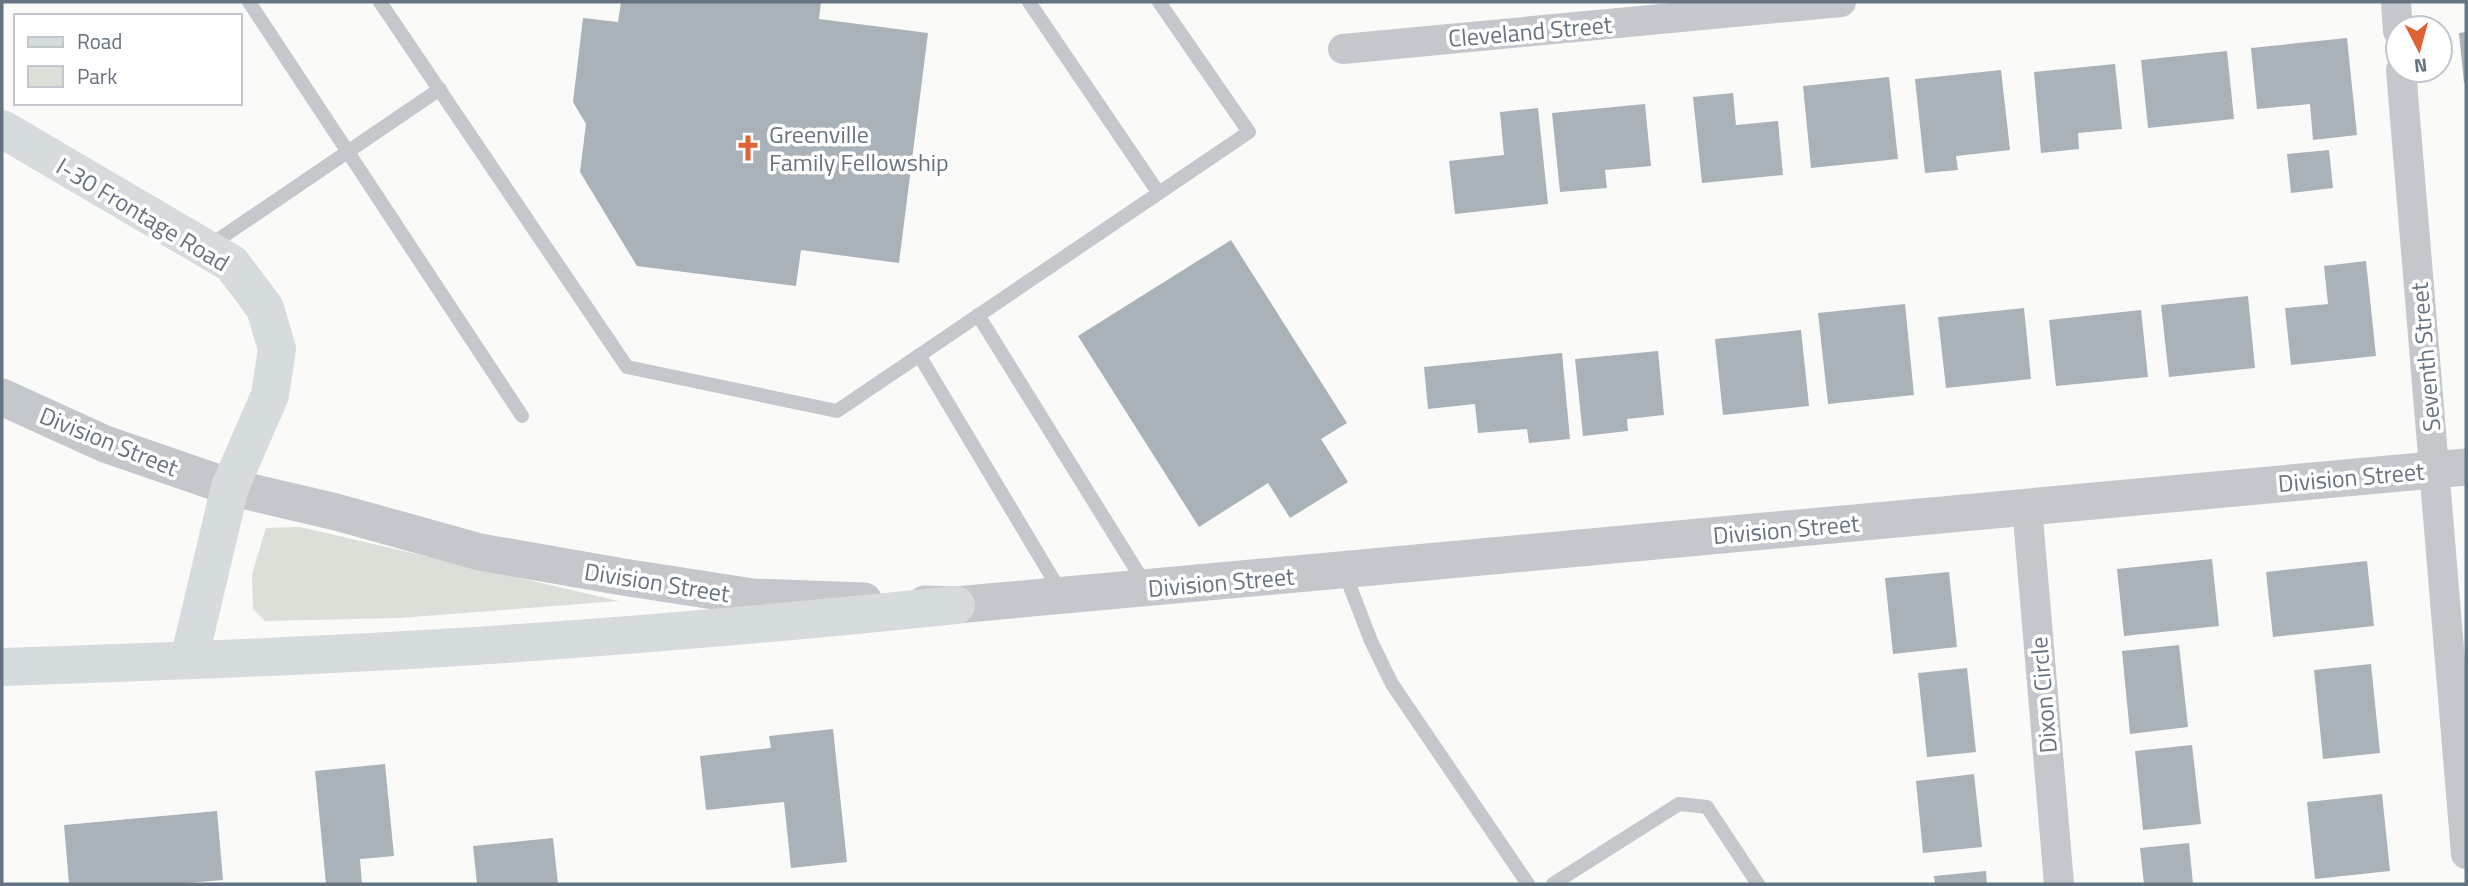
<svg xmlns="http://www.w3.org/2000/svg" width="2468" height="886" viewBox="0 0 2468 886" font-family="'Titillium Web',sans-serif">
  <rect width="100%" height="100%" fill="#fafaf8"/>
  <path fill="#dadfd7" d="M300 527 619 601 399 618 265 621 253 609 252 574 266 528Z"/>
  <path fill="#aab2b9" d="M621 2H821L819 19 928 33 899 263 801 250 796 286 637 266 580 172 586 124 573 102 583 18 618 22Z
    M2466 32V83H2464L2459 33Z
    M2347 38 2357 135 2313 140 2310 104 2257 109 2251 48Z
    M2227 51 2234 119 2148 128 2141 60Z
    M2115 64 2122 129 2078 133 2079 149 2041 153 2034 72Z
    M2001 70 2010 150 1956 156 1958 170 1925 173 1915 79Z
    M1889 77 1898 159 1811 168 1803 86Z
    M1733 93 1736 125 1778 121 1783 175 1702 183 1693 97Z
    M1645 104 1651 166 1605 170 1607 188 1560 192 1552 113Z
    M1538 108 1548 204 1455 214 1449 161 1504 155 1500 112Z
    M2329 150 2333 188 2291 193 2287 154Z
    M1231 240 1347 423 1321 439 1348 482 1290 518 1268 483 1199 527 1078 336Z
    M2366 261 2376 356 2291 365 2285 308 2328 304 2324 266Z
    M2248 296 2255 368 2169 377 2161 305Z
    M1905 304 1914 395 1828 404 1818 313Z
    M2024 308 2031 379 1946 388 1938 317Z
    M2141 310 2148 377 2056 386 2049 320Z
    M1801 330 1809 406 1723 415 1715 339Z
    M1658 351 1664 415 1627 419 1628 431 1583 436 1575 359Z
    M1562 353 1570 439 1529 443 1527 429 1478 433 1475 404 1428 409 1424 367Z
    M2212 559 2219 626 2124 636 2117 569Z
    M2367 561 2374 626 2273 637 2266 572Z
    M1949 572 1957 647 1893 654 1885 578Z
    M2179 645 2188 727 2130 734 2122 651Z
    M2371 664 2380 753 2323 759 2314 670Z
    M1967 668 1976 752 1927 757 1918 673Z
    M833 729 847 862 791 868 784 802 706 810 700 756 771 748 769 736Z
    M2192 745 2201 824 2143 830 2135 751Z
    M385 764 394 856 360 859 362 884H326L315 771Z
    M1974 774 1982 847 1923 853 1916 781Z
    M2382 794 2390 871 2315 879 2307 802Z
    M217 811 223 880 174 884H69L64 825Z
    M553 838 558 884H477L473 846Z
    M2189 843 2193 884H2144L2140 848Z
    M1986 871 1987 884H1935L1934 876Z"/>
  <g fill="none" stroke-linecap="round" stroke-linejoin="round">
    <path stroke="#c4c7cb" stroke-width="14" d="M249 2 522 416
      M380 2 627 367 837 411 1249 132 1159 2
      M1029 2 1158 192
      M209 246 440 89
      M978 315 1145 584
      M919 355 1062 594
      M1344 571 1371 641 1392 684 1528 884
      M1553 884 1679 804 1707 807 1758 884"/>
    <path stroke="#c4c7cb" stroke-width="30" d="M2396 2 2398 31
      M1343 49 1841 2
      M2401 70 2466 854
      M2027 506 2059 884"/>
    <path stroke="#c4c7cb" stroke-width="37" d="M2 397 105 444 230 487 336 512 480 552 623 577 753 597 864 601
      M925 604 956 605 2466 467"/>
    <path stroke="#d6dbde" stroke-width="38" d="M2 129 232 264 265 308 277 349 270 395 230 487 189 660
      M2 667C174 661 347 655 519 643 665 633 810 620 956 605"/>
  </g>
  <defs>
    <g id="church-bare" transform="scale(2.1)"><path d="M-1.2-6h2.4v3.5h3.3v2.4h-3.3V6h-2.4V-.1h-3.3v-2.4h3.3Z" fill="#dd6234" stroke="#fff" stroke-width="2.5" paint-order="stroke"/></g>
  </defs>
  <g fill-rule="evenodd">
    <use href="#church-bare" x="748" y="148"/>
  </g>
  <g text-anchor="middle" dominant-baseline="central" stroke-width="7" stroke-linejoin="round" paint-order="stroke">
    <g font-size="24" fill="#667482" stroke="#fff">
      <text transform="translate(1530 31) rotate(-5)">Cleveland Street</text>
      <text transform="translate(143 214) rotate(31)">I-30 Frontage Road</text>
      <text transform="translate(2425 357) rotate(-95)">Seventh Street</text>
      <text transform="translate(109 441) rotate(22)">Division Street</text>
      <text transform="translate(2351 477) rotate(-5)">Division Street</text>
      <text transform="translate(1786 529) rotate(-5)">Division Street</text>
      <text transform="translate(657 582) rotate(9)">Division Street</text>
      <text transform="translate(1221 582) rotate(-5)">Division Street</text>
      <text transform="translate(2043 695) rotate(-95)">Dixon Circle</text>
    </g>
    <g font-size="24" fill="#667482" stroke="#fff" text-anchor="start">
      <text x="769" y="134">Greenville<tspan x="769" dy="28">Family Fellowship</tspan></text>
    </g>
  </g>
  <rect width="2468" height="886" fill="none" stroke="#667482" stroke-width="7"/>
  <rect x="14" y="14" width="228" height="91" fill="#ffffff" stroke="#c2c7cd" stroke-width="2"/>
  <rect x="28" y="37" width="35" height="10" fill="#d6dbde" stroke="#c2c7cd" stroke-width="2"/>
  <text x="77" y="49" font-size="21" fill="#667482">Road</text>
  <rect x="28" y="66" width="35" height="21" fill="#dadfd7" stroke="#c2c7cd" stroke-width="2"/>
  <text x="77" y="84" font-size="21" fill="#667482">Park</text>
  <g transform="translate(2419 49) rotate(174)"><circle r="33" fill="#ffffff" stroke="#c2c7cd" stroke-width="2"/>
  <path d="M0-5L12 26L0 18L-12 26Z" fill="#dd6234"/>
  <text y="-10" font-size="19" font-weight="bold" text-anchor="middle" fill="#667482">N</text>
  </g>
</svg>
